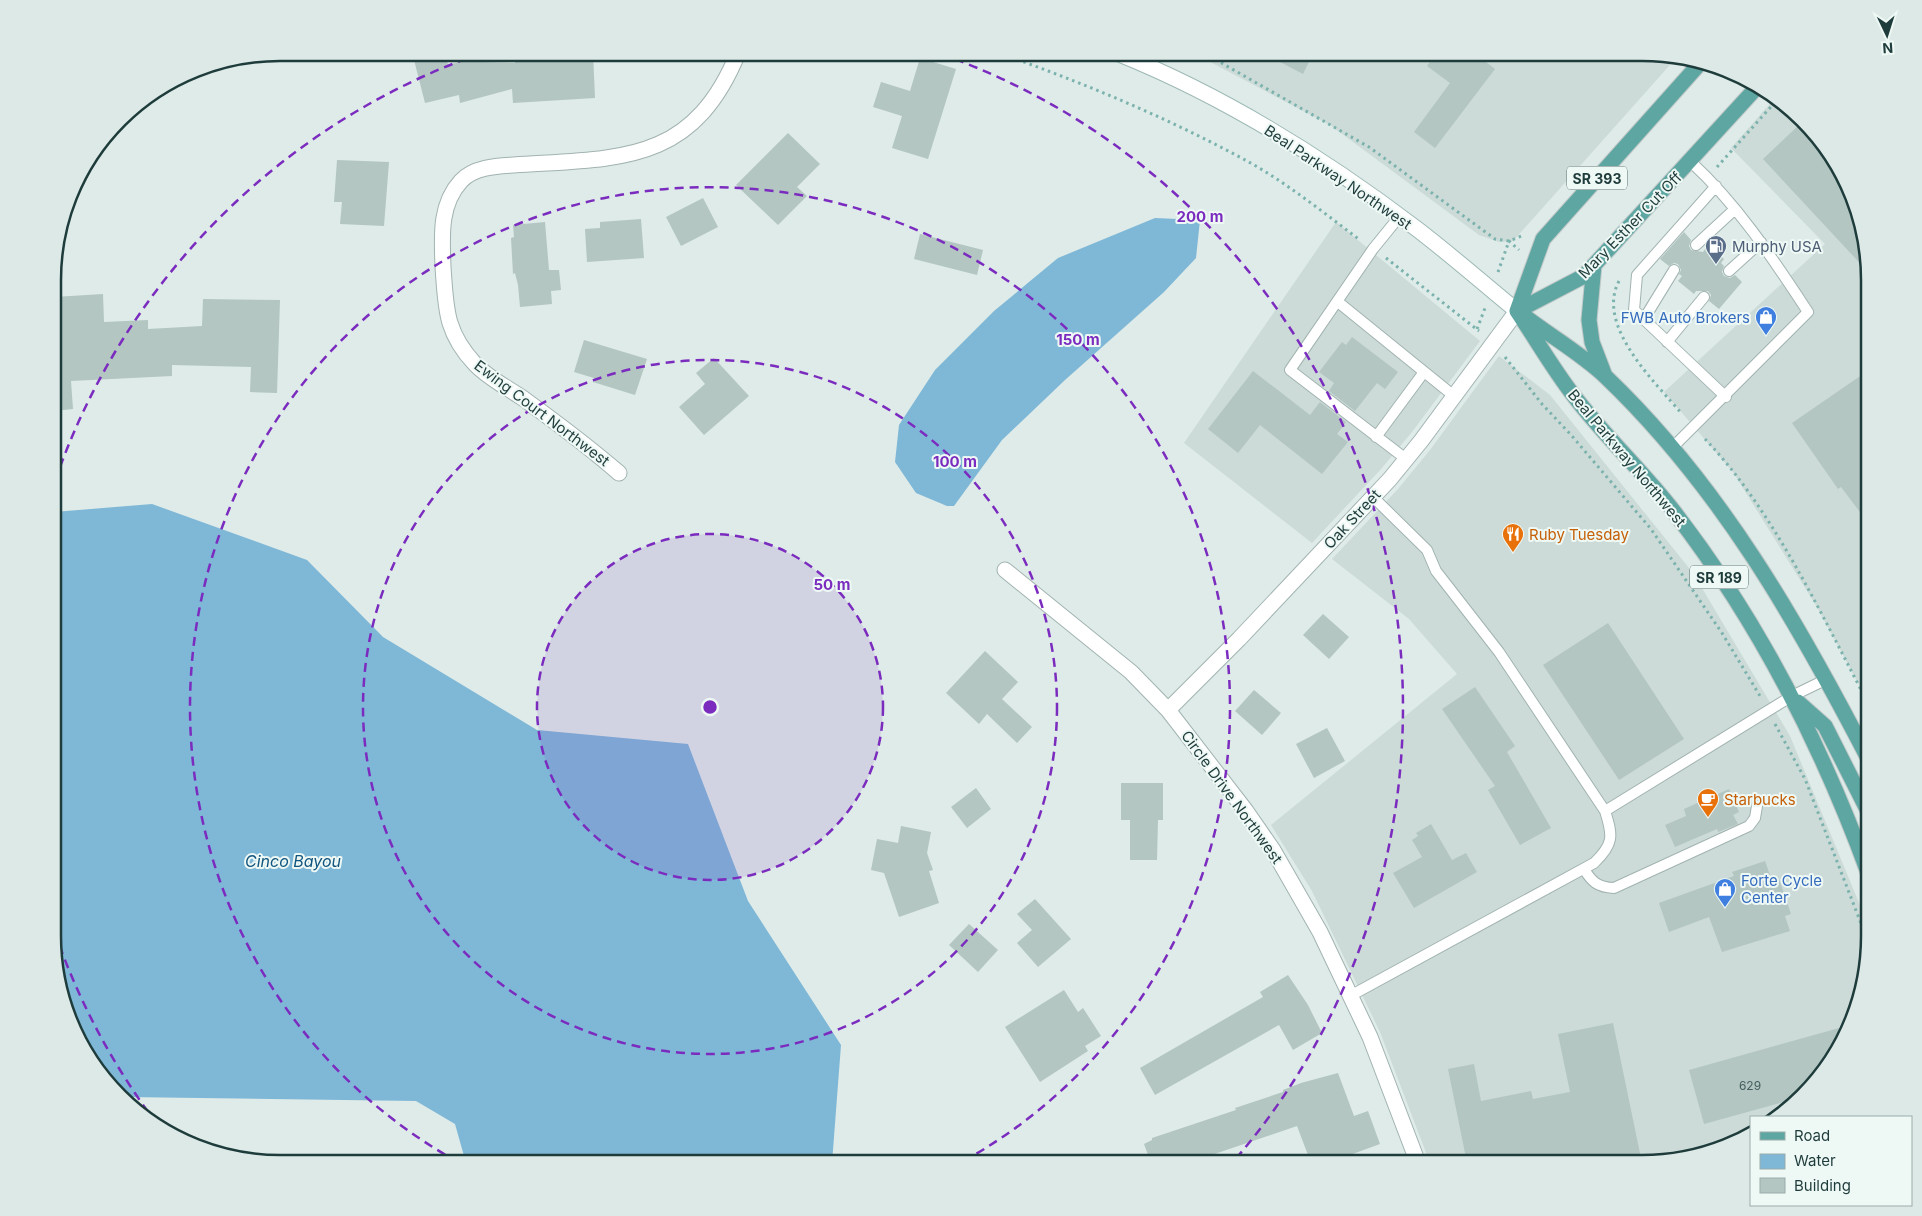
<svg xmlns="http://www.w3.org/2000/svg" width="1922" height="1216" viewBox="0 0 1922 1216" font-family="Inter,sans-serif">
  <rect width="100%" height="100%" fill="#deebe8"/>
  <path fill="#ccdbd7" d="M1193 53H1642L1677 57 1513 241 1499 242 1479 235 1330 125Z
    M1775 98 1839 166 1869 265V703L1817 607 1733 472 1664 392 1825 244 1731 148Z
    M1336 222 1480 341 1412 432 1381 469 1312 543 1184 443Z
    M1499 356 1550 395 1693 573 1790 736 1869 927V951L1858 1009 1831 1062 1773 1117H1751V1135L1657 1163H1430L1380 1032 1312 891 1271 825 1457 674 1409 619 1332 559 1398 489 1430 450Z"/>
  <path fill="#7fb7d7" d="M1155 218 1200 220 1196 258 1164 292 1065 380 1002 440 954 506H947L916 493 895 462 899 425 935 370 994 311 1058 258Z
    M152 504 307 560 383 637 537 730 688 744 748 901 841 1045 832 1163H466L455 1124 416 1101 126 1097 91 1062 54 965V512Z"/>
  <path fill="#b3c6c2" d="M412 52H445L448 65 480 57 481 62 515 63 514 52H593L595 98 513 103 512 89 460 103 459 95 425 103Z
    M1261 52H1314L1303 74Z
    M1437 52H1473L1495 69 1435 148 1414 132 1450 83 1427 66Z
    M920 58 956 69 928 159 892 148 902 116 873 107 881 82 910 91Z
    M1800 124 1839 166 1869 265V273L1763 159Z
    M788 133 820 164 797 187 807 196 778 225 736 185Z
    M337 160 389 162 384 226 340 224 342 202H334Z
    M703 198 718 227 681 246 666 217Z
    M641 219 644 258 587 262 585 229 600 228V222Z
    M545 222 549 270H559L561 290 551 291 552 304 520 307 518 285 515 273 513 274 511 238 514 237 513 225Z
    M1684 232 1691 240 1689 246 1691 250 1703 252 1708 245 1724 259 1721 263 1724 266 1722 272 1724 276 1730 278 1735 275 1742 282 1719 309 1709 301 1711 295 1708 291H1696L1694 294 1678 281 1682 276 1679 274 1681 270 1678 264 1674 263 1669 266 1660 259Z
    M920 234 983 250 977 275 914 259Z
    M103 294 104 322 148 320V329L202 326 203 299 280 300 277 393 250 392 251 367 172 365V376L71 381 73 409 54 411V297Z
    M1352 337 1398 372 1385 389 1377 383 1355 411 1329 391 1334 383 1319 372 1342 342 1346 345Z
    M584 340 647 359 635 395 593 382 594 378 574 372Z
    M714 358 749 396 704 435 679 407 705 384 696 373Z
    M1869 370V524L1841 487 1838 489 1792 423Z
    M1253 371 1310 415 1320 402 1346 422 1337 434 1348 442 1322 474 1260 425 1238 453 1208 429Z
    M1323 614 1349 637 1329 659 1303 635Z
    M1608 623 1684 739 1619 780 1543 665Z
    M985 651 1018 682 1002 699 1032 727 1017 743 987 714 979 724 946 693Z
    M1475 687 1515 746 1507 752 1551 828 1520 845 1488 790 1495 786 1442 709Z
    M1254 690 1281 713 1262 735 1235 711Z
    M1327 728 1345 761 1314 778 1296 744Z
    M1121 783H1163V820H1158L1157 860H1130V820H1121Z
    M976 788 991 809 967 828 951 807Z
    M1729 789 1739 812 1733 815 1738 824 1718 832 1717 829 1675 847 1665 825 1686 816 1684 809Z
    M1431 824 1452 860 1466 853 1477 872 1414 908 1393 873 1422 857 1412 840 1418 836 1416 833Z
    M901 826 931 832 927 853 933 870 929 871 939 903 899 917 884 873 871 870 877 839 898 843Z
    M1765 861 1771 878 1778 876 1791 914 1785 916 1790 931 1722 952 1709 917 1669 932 1659 903 1734 876 1732 872Z
    M1035 899 1071 939 1038 967 1017 943 1032 930 1017 914Z
    M969 924 998 950 978 972 949 945Z
    M1288 975 1308 1005 1322 1033 1293 1050 1279 1025 1155 1095 1140 1068 1263 997 1260 992Z
    M1064 990 1078 1012 1083 1008 1101 1036 1085 1046 1088 1051 1040 1082 1005 1027Z
    M1613 1023 1642 1163H1467L1448 1069 1474 1064 1481 1101 1531 1091 1533 1099 1570 1092 1558 1034Z
    M1850 1025 1831 1062 1791 1100 1704 1124 1689 1070Z
    M1338 1073 1354 1116 1368 1111 1380 1144 1328 1163H1311L1297 1126 1188 1163H1151L1144 1144 1152 1140V1138L1236 1110 1235 1108 1283 1092V1090L1301 1083Z"/>
  <g fill="none" stroke-linecap="round" stroke-linejoin="round">
    <g stroke="#a1b3b1" stroke-width="12">
      <path id="lane" d="M1716 186 1637 275 1634 310 1726 397
        M1399 217 1373 249 1290 370 1406 459
        M1696 245 1735 209
        M1729 271 1761 242
        M1338 302 1454 396
        M1644 319 1674 270
        M1667 342 1704 297
        M1376 437 1424 372
        M1672 448 1808 312C1773 259 1738 205 1691 162
        M1605 811 1792 696 1827 679
        M1584 869C1592 882 1597 887 1614 888L1749 826 1755 818 1757 806
        M1350 996 1594 863C1614 844 1613 836 1605 811L1499 652 1436 571 1427 550 1373 497"/>
    </g>
    <g stroke="#a1b3b1" stroke-width="17">
      <path id="street" d="M619 473C589 447 557 423 524 399 508 388 488 378 475 364 445 332 446 308 443 267 442 237 439 205 461 181 474 167 497 166 514 165 619 158 692 165 738 53
        M1005 570 1131 672 1168 710 1246 811 1273 850 1320 932 1370 1037 1418 1163
        M1168 710 1239 639 1390 479 1421 441 1517 311"/>
    </g>
    <g stroke="#9cb8b4" stroke-width="17">
      <path id="secondary" d="M1117 53C1224 96 1325 159 1417 229 1451 255 1484 284 1517 311"/>
    </g>
    <g stroke="#c0c8c8" stroke-width="17">
      <path id="primary" d="M1594 265 1589 320 1592 342 1605 376
        M1517 311C1536 339 1553 369 1574 396 1605 437 1644 472 1675 513 1759 622 1822 746 1869 875
        M1517 311 1584 276 1758 86
        M1517 311 1543 239 1702 61
        M1527 318C1552 337 1583 355 1606 377 1720 486 1797 621 1869 760
        M1798 702 1825 726 1869 813"/>
    </g>
    <path stroke="#7bb2ad" stroke-width="3" stroke-dasharray="2.5 4" stroke-linecap="butt" d="M999 53C1084 83 1168 118 1247 161 1287 183 1324 213 1360 240
      M1204 53 1369 147 1495 239 1509 241 1524 235
      M1717 167 1777 100
      M1386 258 1479 331
      M1498 272 1509 241 1519 250
      M1619 281C1595 326 1656 383 1682 414
      M1477 329 1485 308
      M1505 357 1542 404 1572 436 1651 529 1722 633 1760 696
      M1705 439C1774 511 1822 616 1869 705
      M1775 724 1805 779 1869 944"/>
    <use href="#lane" stroke="#fff" stroke-width="10"/>
    <use href="#street" stroke="#fff" stroke-width="15"/>
    <use href="#secondary" stroke="#fff" stroke-width="15"/>
    <use href="#primary" stroke="#5da6a2" stroke-width="15"/>
  </g>
  <circle cx="710" cy="707" r="173" fill="#7b2cbf" fill-opacity=".12"/>
  <g fill="none" stroke="#7b2cbf" stroke-width="2.5" stroke-dasharray="9 6">
    <circle cx="710" cy="707" r="173"/>
    <circle cx="710" cy="707" r="347"/>
    <path d="M458 1162A520 520 0 1 1 962 1162"/>
    <path d="M157 1124A693 693 0 0 1 55 933M55 481A693 693 0 0 1 479 54M941 54A693 693 0 0 1 1233 1162"/>
  </g>
  <defs>
    <g id="fuel-pin" transform="scale(1.125)"><path d="M0 17L-7.5 6A9.5 9.5 0 1 1 7.5 6Z" fill="#5c6f8a" stroke="#eef8f5"/><path d="M-5.5-6h7V0h2V4h1.3V-2.5L3-4.5l.8-.8L6-3V5H2.5V1h-1V6h-7ZM-4.2-4.7v3.2H.2V-4.7Z" fill="#fff"/></g>
    <g id="shop-pin" transform="scale(1.125)"><path d="M0 17L-7.5 6A9.5 9.5 0 1 1 7.5 6Z" fill="#3f7fe0" stroke="#eef8f5"/><path d="M-5-2.5h2.3a2.7 3.5 0 0 1 5.4 0H5L5.5 6h-11ZM-1.5-2.5h3a1.5 2.3 0 0 0-3 0Z" fill="#fff"/></g>
    <g id="restaurant-pin" transform="scale(1.125)"><path d="M0 17L-7.5 6A9.5 9.5 0 1 1 7.5 6Z" fill="#e8710a" stroke="#eef8f5"/><path d="M-5-6h1v4h1v-4h1v4h1v-4h1v5L-1.5 .5V6h-2V.5L-5-1ZM5-6V6H3V1.5H1.5Q1.5-4 5-6Z" fill="#fff"/></g>
    <g id="cafe-pin" transform="scale(1.125)"><path d="M0 17L-7.5 6A9.5 9.5 0 1 1 7.5 6Z" fill="#e8710a" stroke="#eef8f5"/><path d="M-5.5-4.5H6V0H3Q3 3.5 0 3.5H-2.5Q-5.5 3.5-5.5 0ZM3-3.2v2h1.7v-2ZM-6 4.5H4V6H-6Z" fill="#fff"/></g>
  </defs>
  <g fill-rule="evenodd">
    <use href="#fuel-pin" x="1716" y="246"/>
    <use href="#shop-pin" x="1766" y="317"/>
    <use href="#restaurant-pin" x="1513" y="534"/>
    <use href="#cafe-pin" x="1708" y="799"/>
    <use href="#shop-pin" x="1725" y="889"/>
  </g>
  <g text-anchor="middle" dominant-baseline="central" stroke-width="4" stroke-linejoin="round" paint-order="stroke">
    <g font-size="12" fill="#435e5d">
      <text x="1750" y="1085">629</text>
    </g>
    <g fill="#eef8f5" stroke="#5c7473" stroke-width="1">
      <rect x="1567" y="166.5" width="60" height="23" rx="4"/>
      <rect x="1690" y="565.5" width="58" height="23" rx="4"/>
    </g>
    <g font-size="14" font-weight="bold" fill="#1e3c3b">
      <text x="1597" y="178">SR 393</text>
      <text x="1719" y="577">SR 189</text>
    </g>
    <g font-size="15" fill="#1e3c3b" stroke="#eef8f5">
      <text transform="translate(1338 177) rotate(34)">Beal Parkway Northwest</text>
      <text transform="translate(1630 225) rotate(-46)">Mary Esther Cut Off</text>
      <text transform="translate(542 413) rotate(37)">Ewing Court Northwest</text>
      <text transform="translate(1627 458) rotate(50)">Beal Parkway Northwest</text>
      <text transform="translate(1352 519) rotate(-47)">Oak Street</text>
      <text transform="translate(1232 797) rotate(54)">Circle Drive Northwest</text>
    </g>
    <g font-size="15" fill="#4e5e75" stroke="#eef8f5" text-anchor="start">
      <text x="1732" y="246">Murphy USA</text>
    </g>
    <g font-size="15" fill="#366cbe" stroke="#eef8f5" text-anchor="end">
      <text x="1750" y="317">FWB Auto Brokers</text>
      <text x="1741" y="880" text-anchor="start">Forte Cycle<tspan x="1741" dy="17">Center</tspan></text>
    </g>
    <g font-size="15" fill="#c56008" stroke="#eef8f5" text-anchor="start">
      <text x="1529" y="534">Ruby Tuesday</text>
      <text x="1724" y="799">Starbucks</text>
    </g>
    <g font-size="16" font-style="italic" fill="#12557e" stroke="#eef8f5">
      <text x="293" y="861">Cinco Bayou</text>
    </g>
  </g>
  <path d="M0 0H1922V1216H0ZM280 61H1642A219 219 0 0 1 1861 280V936A219 219 0 0 1 1642 1155H280A219 219 0 0 1 61 936V280A219 219 0 0 1 280 61Z" fill="#dde9e6" fill-rule="evenodd"/>
  <path fill="none" stroke="#1e3c3b" stroke-width="2.5" d="M280 61H1642A219 219 0 0 1 1861 280V936A219 219 0 0 1 1642 1155H280A219 219 0 0 1 61 936V280A219 219 0 0 1 280 61Z"/>
  <circle cx="710" cy="707" r="8" fill="#7b2cbf" stroke="#eef8f5" stroke-width="2.5"/>
  <g font-size="15" text-anchor="middle" font-weight="bold" fill="#7b2cbf" stroke="#eef8f5" stroke-width="4" stroke-linejoin="round" paint-order="stroke">
    <text x="1200" y="222">200 m</text>
    <text x="1078" y="345">150 m</text>
    <text x="955" y="467">100 m</text>
    <text x="832" y="590">50 m</text>
  </g>
  <rect x="1750" y="1116" width="162" height="90" fill="#eef8f5" stroke="#9badab"/>
  <rect x="1760" y="1132" width="25" height="8" fill="#5da6a2" stroke="#9badab"/>
  <text x="1794" y="1141" font-size="15" fill="#1e3c3b">Road</text>
  <rect x="1760" y="1154" width="25" height="15" fill="#7fb7d7" stroke="#9badab"/>
  <text x="1794" y="1166" font-size="15" fill="#1e3c3b">Water</text>
  <rect x="1760" y="1178" width="25" height="15" fill="#b3c6c2" stroke="#9badab"/>
  <text x="1794" y="1191" font-size="15" fill="#1e3c3b">Building</text>
  <g transform="translate(1887 35) rotate(176)" stroke="#eef8f5" stroke-width="4" paint-order="stroke">
  <path d="M0-4L9 19L0 12L-9 19Z" fill="#1e3c3b"/>
  <text y="-8" font-size="14" font-weight="bold" text-anchor="middle" fill="#1e3c3b">N</text>
  </g>
</svg>
